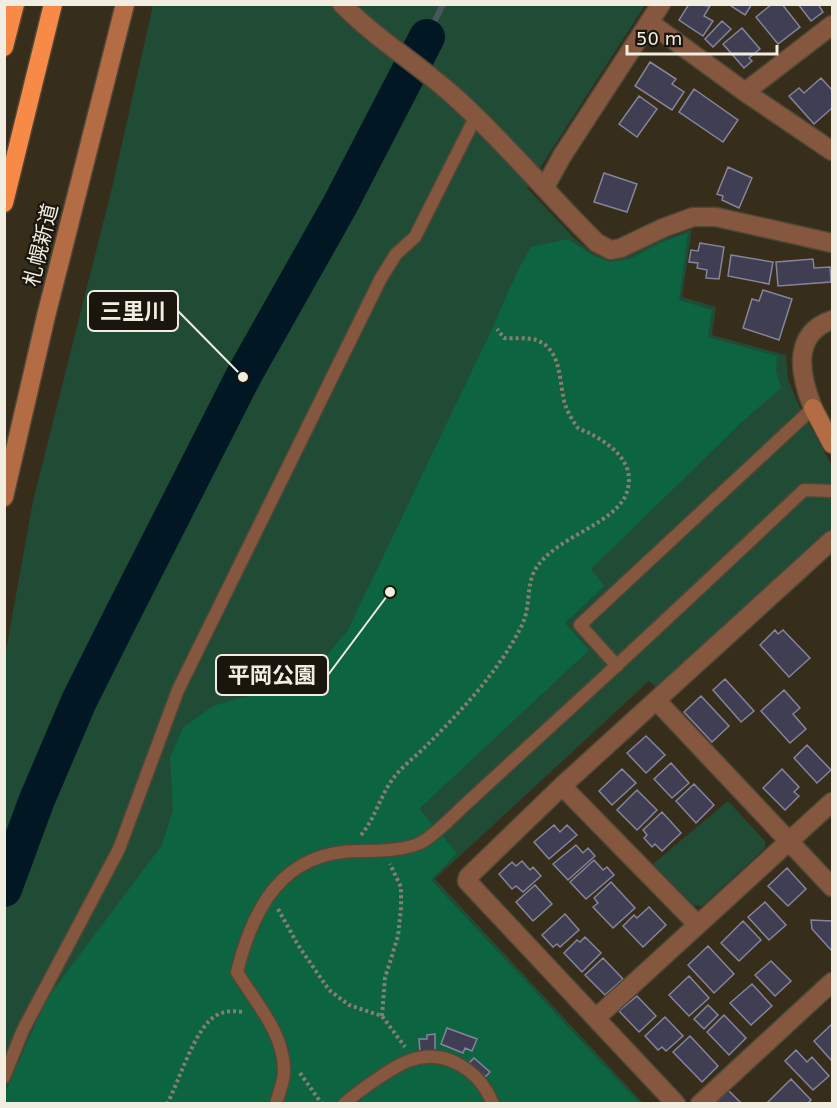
<svg xmlns="http://www.w3.org/2000/svg" width="837" height="1108" viewBox="0 0 837 1108" font-family="'DejaVu Sans','Noto Sans JP',sans-serif">
  <rect width="100%" height="100%" fill="#362d1b"/>
  <path fill="#204c36" d="M153 5H645L527 188 574 238 594 254 610 260 629 256 661 240 692 229 682 297 716 307 712 335 786 355 788 379 799 406 832 466V528L659 690 649 681 435 879 643 1103 5 1104V656L33 501 112 188Z
    M728 801 765 841V848L702 906 692 905 653 864Z"/>
  <path fill="#0d6441" d="M688 233 679 300 712 310 708 337 777 356 776 371 781 388 745 419 591 569 604 586 565 623 589 650 419 809 457 853 431 880 639 1103 5 1104V1093L46 1000 162 845 173 810 170 757 183 728 213 706 240 698 298 689 348 630 491 331 518 270 531 247 568 239 592 255 610 262 630 259 662 242Z"/>
  <g fill="none" stroke-linecap="round" stroke-linejoin="round">
    <path stroke="#49575d" stroke-width="6" d="M427 37 443 4"/>
    <path stroke="#011724" stroke-width="36" d="M4 889 36 802 79 701 117 625 243 377 340 205 427 37"/>
  </g>
  <path fill="#403e52" stroke="#86849b" stroke-width="1.5" d="M689 4 710 6 704 16 713 21 703 36 679 20Z
    M728 4H752L745 15Z
    M772 4H782L800 27 778 44 756 17Z
    M798 4H818L823 12 811 21Z
    M722 21 731 29 713 47 705 39Z
    M742 28 760 49 749 58 752 61 744 68 723 44Z
    M650 62 676 79 672 84 684 92 672 110 635 86Z
    M821 78 832 90V108L814 124 789 96 799 88 804 93Z
    M694 89 738 120 723 142 679 112Z
    M639 96 657 109 637 137 619 124Z
    M728 167 752 178 739 208 722 200 723 196 717 194Z
    M604 173 637 184 627 212 594 202Z
    M700 243 724 247 719 279 706 278 707 270 697 268 698 263 689 262 691 250 698 251Z
    M731 255 773 262 769 284 728 276Z
    M813 259 814 268 830 267 831 282 778 286 776 262Z
    M763 290 792 299 779 340 743 328 752 299 759 301Z
    M775 630 778 634 783 630 810 658 789 677 760 645Z
    M725 679 754 711 741 722 713 690Z
    M784 690 800 708 793 714 806 729 790 743 761 711Z
    M701 696 729 726 712 742 684 712Z
    M646 736 665 755 646 773 627 753Z
    M807 745 831 770 817 783 794 758Z
    M671 763 689 783 672 798 654 779Z
    M622 769 636 783 612 805 599 791Z
    M782 769 799 787 794 792 799 796 785 810 763 788Z
    M694 784 714 805 696 823 676 801Z
    M637 790 657 810 637 830 617 810Z
    M662 812 681 833 662 851 655 844 652 847 644 838 647 835 643 830Z
    M554 825 560 832 567 825 577 835 549 859 534 842Z
    M576 845 583 853 588 848 595 856 568 880 553 864Z
    M594 860 603 870 607 867 614 875 586 899 570 882Z
    M522 861 530 870 533 867 541 876 523 892 516 886 512 889 499 874 512 862 516 866Z
    M787 868 806 889 788 906 768 886Z
    M611 882 635 908 613 928 593 907 598 903 594 898Z
    M535 885 552 904 533 921 516 902Z
    M765 902 786 925 769 940 748 917Z
    M649 907 666 925 643 947 623 926 634 915 637 918Z
    M565 914 579 930 560 947 557 944 553 947 542 935Z
    M811 920 832 921V951L812 929Z
    M743 921 761 940 739 961 721 943Z
    M585 937 601 953 582 972 564 953 577 940 580 942Z
    M708 946 734 974 714 993 688 965Z
    M603 958 623 979 605 995 585 975Z
    M771 961 791 981 775 996 755 975Z
    M689 976 709 998 689 1016 669 995Z
    M752 984 772 1006 751 1025 730 1003Z
    M637 996 656 1016 639 1032 619 1011Z
    M708 1005 718 1015 704 1029 694 1019Z
    M724 1015 746 1038 729 1055 707 1032Z
    M665 1017 683 1036 666 1051 662 1047 658 1050 645 1036Z
    M831 1025 832 1026V1061L814 1041Z
    M447 1028 477 1039 472 1051 465 1048 463 1053 441 1044Z
    M435 1034V1052H420L419 1039H427V1035Z
    M690 1036 718 1066 702 1082 673 1052Z
    M796 1050 807 1062 812 1057 829 1076 813 1090 785 1061Z
    M474 1058 490 1072 485 1077 469 1063Z
    M791 1079 811 1100 807 1104H766Z
    M728 1090 742 1104H715Z"/>
  <g fill="none" stroke-linecap="round" stroke-linejoin="round">
    <g stroke="#504837" stroke-width="15">
      <path id="lane" d="M617 666 580 625 813 408
        M4 1077 23 1030 119 849 178 690 381 278 396 254 415 237 476 116
        M276 1104C278 1094 284 1082 284 1072 285 1034 255 1002 237 972 253 907 283 852 357 851 376 851 408 851 424 841 440 830 454 815 468 802 493 779 517 757 542 734 630 654 717 572 804 490L832 491
        M344 1104C357 1092 395 1065 411 1060 446 1048 480 1071 493 1104"/>
    </g>
    <g stroke="#504837" stroke-width="21">
      <path id="street" d="M342 4C377 40 420 65 456 98 506 143 549 196 597 243L611 250 621 248 663 228 693 217H716L832 243
        M649 22 745 92 832 151
        M745 92 832 25
        M545 187 562 156 661 4
        M813 408C800 376 791 334 832 320
        M657 701 832 887
        M562 786 697 924
        M596 1018 832 802
        M676 1104 467 881 468 877 562 786 832 540
        M700 1104 832 982"/>
    </g>
    <g stroke="#504837" stroke-width="21">
      <path id="secondary" d="M813 408 832 444
        M4 497 46 316 125 4"/>
    </g>
    <g stroke="#504837" stroke-width="21">
      <path id="highway" d="M4 47 15 4
        M4 203 53 4"/>
    </g>
    <path stroke="#867f70" stroke-width="4" stroke-dasharray="3 3" stroke-linecap="butt" d="M361 835C375 818 379 800 390 783 399 768 416 757 428 744 462 710 499 671 521 627 531 609 526 585 535 570 555 535 621 524 628 488 634 461 610 444 589 433 586 431 580 430 577 427 574 423 568 413 566 407 558 385 564 350 536 340 528 337 514 339 504 338L497 329
      M278 909 298 945 329 990 349 1005 382 1016 405 1047
      M382 1016 385 978 398 936 401 908V887L390 864
      M300 1073 322 1104
      M167 1104C179 1082 195 1026 217 1015 226 1010 235 1011 244 1012"/>
    <use href="#lane" stroke="#84573e" stroke-width="12"/>
    <use href="#street" stroke="#84573e" stroke-width="18"/>
    <use href="#secondary" stroke="#b36c43" stroke-width="18"/>
    <use href="#highway" stroke="#f88a47" stroke-width="18"/>
  </g>
  <g text-anchor="middle" dominant-baseline="central" stroke-width="4.5" stroke-linejoin="round" paint-order="stroke">
    <g font-size="21" fill="#f2ede1" stroke="#1a160e">
      <text transform="translate(41 245) rotate(-76)">札幌新道</text>
    </g>
  </g>
  <path fill="none" stroke="#f2ede1" stroke-width="2" d="M243 377L178 311M390 592L328 675"/>
  <g fill="#f2ede1" stroke="#1a160e" stroke-width="2">
    <circle cx="243" cy="377" r="6"/>
    <circle cx="390" cy="592" r="6"/>
  </g>
  <g fill="#1a160e" stroke="#f2ede1" stroke-width="2">
    <rect x="88" y="291" width="90" height="40" rx="6"/>
    <rect x="216" y="655" width="112" height="40" rx="6"/>
  </g>
  <g font-size="22" text-anchor="middle" font-weight="bold" fill="#f2ede1">
    <text x="133" y="319">三里川</text>
    <text x="272" y="683">平岡公園</text>
  </g>
  <rect width="837" height="1108" fill="none" stroke="#f2ede1" stroke-width="12"/>
  <path d="M627 45v9h150v-9" fill="none" stroke="#f2ede1" stroke-width="3"/>
  <text x="636" y="45" font-size="18" fill="#f2ede1" stroke="#1a160e" stroke-width="4.5" paint-order="stroke">50 m</text>
</svg>
